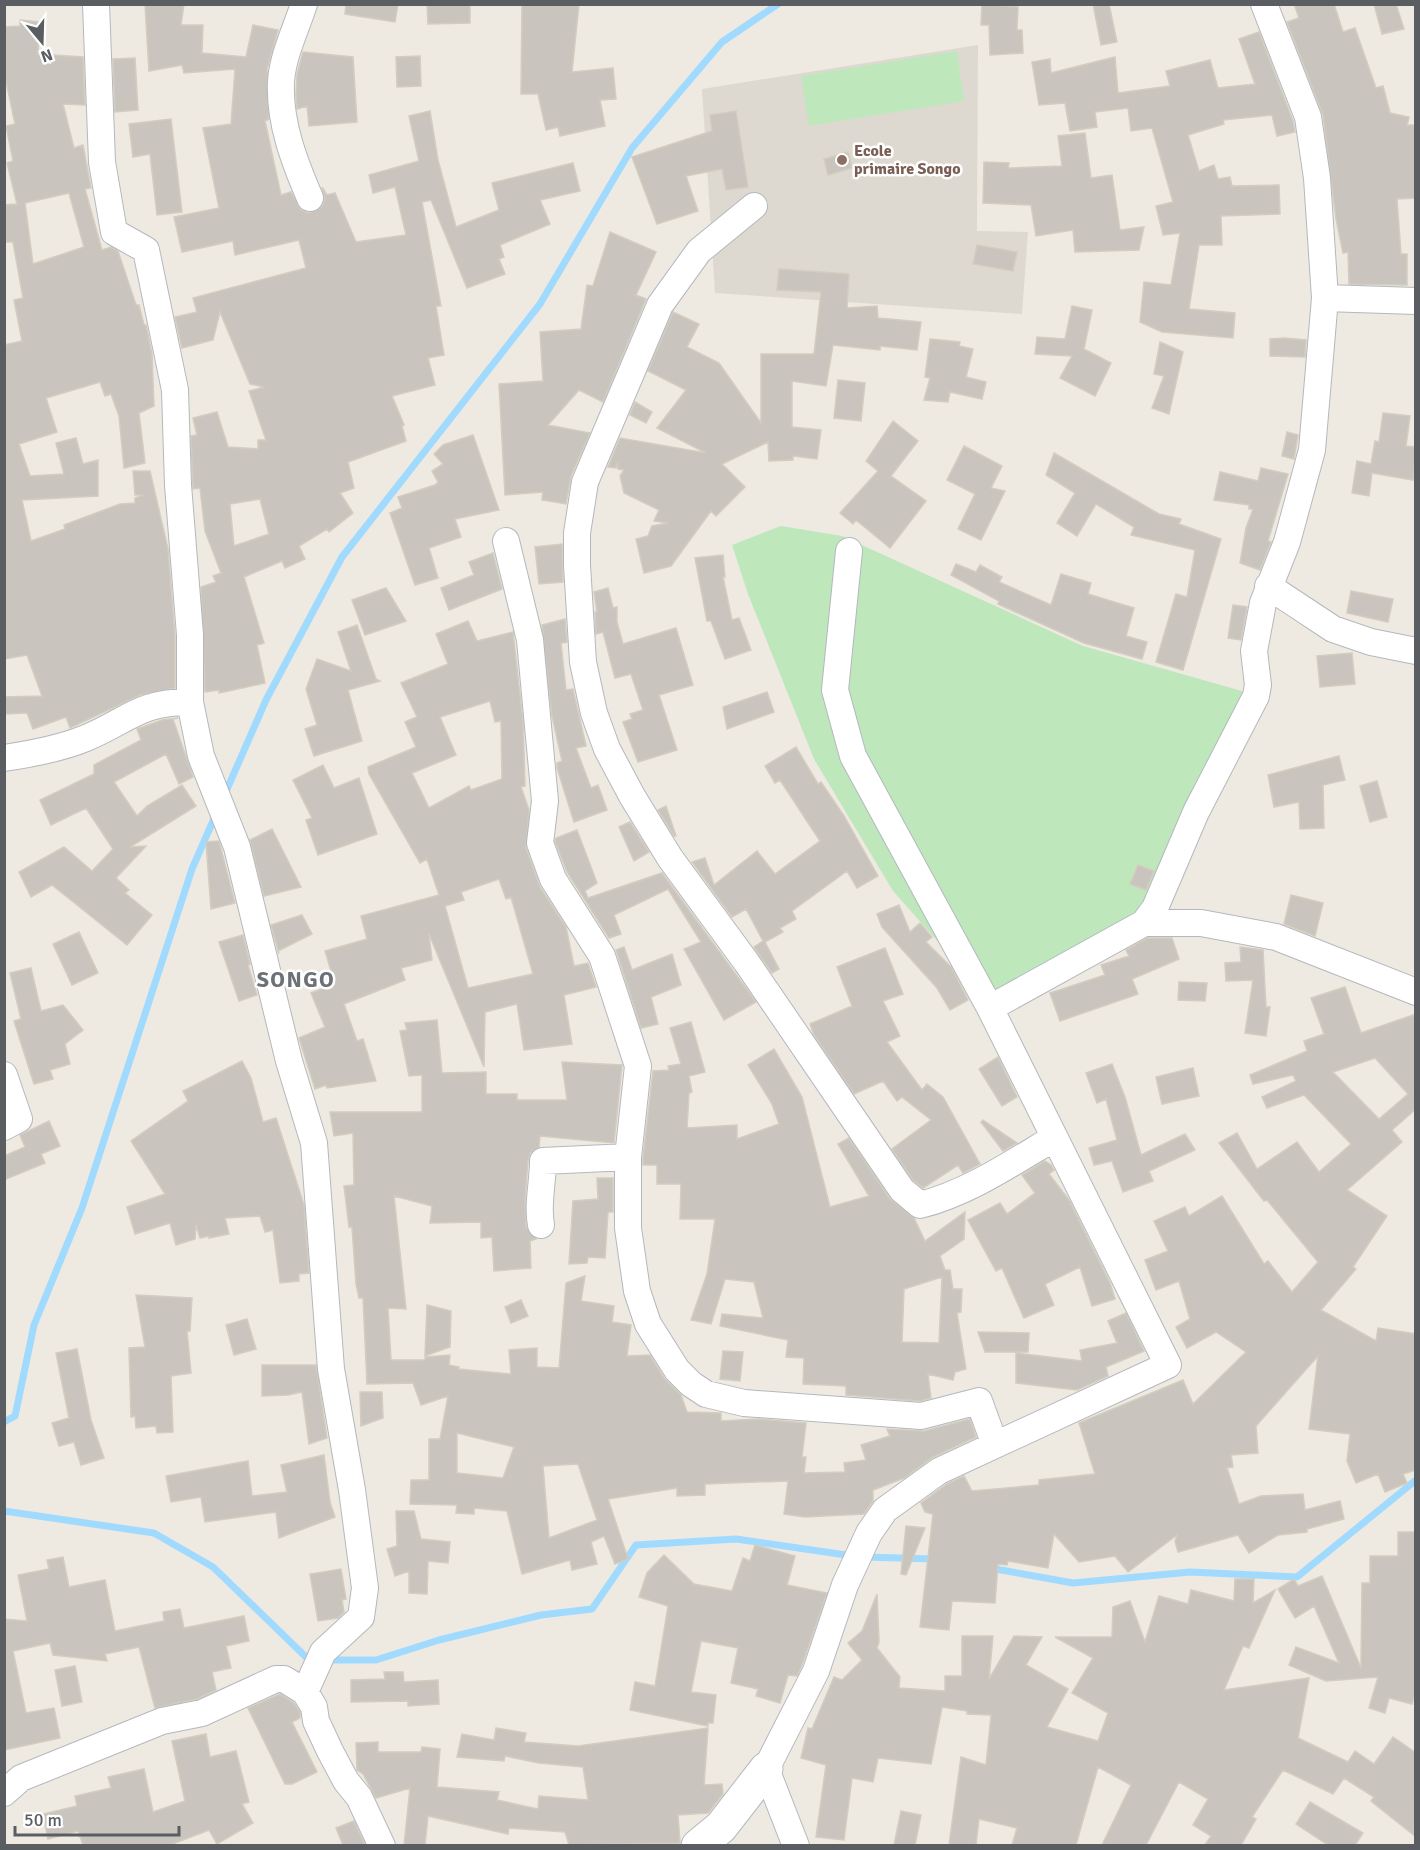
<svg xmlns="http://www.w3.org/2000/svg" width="1420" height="1850" viewBox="0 0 1420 1850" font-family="Signika,sans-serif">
  <rect width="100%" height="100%" fill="#eeeae1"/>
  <path fill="#ded9d0" d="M978 45 977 231 1028 232 1022 314 715 293 702 89Z"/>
  <path fill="#bee7bc" d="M957 51 964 101 809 126 801 76Z
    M781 526 842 536 1083 646 1249 693 1144 915 991 1001 893 891 814 759 748 594 732 545Z"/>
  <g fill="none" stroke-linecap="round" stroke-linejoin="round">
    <path stroke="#a0daff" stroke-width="7" d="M224 796 266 700 342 557 540 304 632 148 722 42 778 4
      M4 1422 15 1416 34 1325 82 1208 192 869 216 814
      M4 1511 154 1533 213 1567 309 1660H313
      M864 1557 934 1559
      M990 1568 1073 1583 1190 1572 1297 1577 1416 1480
      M327 1660H376L439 1640 541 1615 592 1609 636 1545 736 1539 853 1556"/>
  </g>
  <path fill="#c9c5be" stroke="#d3ccbf" stroke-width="1.5" fill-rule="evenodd" d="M145 4H184L181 25H203L202 53 246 57 253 25 278 30 267 69 269 119 265 121 281 195 291 192 301 210 309 213 322 207 325 199 322 187 327 195 335 193 356 242 406 235 395 187 373 193 369 175 419 161 409 116 430 111 438 160 456 227 499 210 492 183 573 163 580 191 540 200 550 224 500 245 504 257 499 259 505 274 467 288 431 200 422 202 441 306H436L444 355 428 358 435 385 392 396 404 425 402 426 406 441 348 462 354 488 340 493 353 513 329 532 327 529 299 546 305 559 285 568 282 561 244 577 264 643 257 645 265 683 219 693V690L205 692 201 587 216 582 213 576 221 573 205 531 200 488 193 489 191 436 197 435 193 418 217 412 228 447 258 449V440H266L249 391 264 387 250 384 220 312 213 340 182 348 175 317 197 312 193 298 306 268 299 240 235 255 233 241 182 252 174 217 219 208 203 128 231 124 235 69 184 73 182 65 149 71ZM260 499 269 534 234 546 230 504Z
    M346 4H398L395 22 345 14Z
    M427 4H470V23L428 24Z
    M522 4H579L572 72 613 68 616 99 600 100 605 126 560 136 558 127 546 130 538 94H521Z
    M982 4 1018 7 1017 30H1022L1023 53 990 55 989 25H981Z
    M1093 4H1109L1117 42 1101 45Z
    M1294 4H1334L1343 32 1355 28 1376 88 1383 86 1390 113 1409 117 1407 125H1416V198L1397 199 1401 254H1407V285L1349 284 1348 252 1343 253 1336 219 1323 115 1287 22 1299 18Z
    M1374 4H1396L1404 29 1382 34Z
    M20 20 40 22 38 54 83 57 85 105 63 104 74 148 83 145 91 188 85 189 102 250 111 247 118 251 136 305H139L144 325H146L152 354 154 406 139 413 145 463 124 468 119 416 111 394 105 396 100 382 46 398 57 432 19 444 30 476 64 474 56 443 76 438 83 464 98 460V496L22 500 31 541 65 529 64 525 120 504 135 503V498L144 495H135L133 471H150L168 549 175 636V688L140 695 70 728 66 717 33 729 27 713 4 714V697L42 696 27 655 4 659V345L22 341 14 300 23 298 13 242H4V205L17 204 7 163 13 161 6 126 15 124 4 72V27L20 26ZM69 193 84 247 33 264 25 203Z
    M1259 32 1293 121 1295 132 1277 136 1272 115 1223 120 1224 124 1188 135 1199 171 1214 165 1218 179 1230 177 1232 186 1279 185 1280 214 1221 216 1222 245H1199L1189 309 1235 313 1233 338 1162 332 1140 322 1144 282 1171 285 1180 233 1163 235 1156 206 1173 202 1152 128 1131 131 1128 108 1095 112 1097 127 1070 131 1065 103 1039 105 1032 62 1050 59 1051 73 1115 57 1118 93 1170 86 1166 71 1210 60 1218 88 1255 84 1239 39Z
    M303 52 353 57 357 122 309 126 307 106 297 109 296 96 297 74Z
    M420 56 421 86 397 87 396 57Z
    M135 58 138 110 115 112 113 59Z
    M736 111 748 187 726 190 722 169 686 176 698 211 657 224 632 157 712 131 710 115Z
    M171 119 182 212 157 215 150 154 133 157 129 124Z
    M1085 133 1091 178 1112 175 1120 230 1144 227 1139 250 1075 252 1073 230 1036 236 1031 205 983 203 984 162 1009 163 1008 168 1062 166 1058 136Z
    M848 152 852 168 828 175 824 159Z
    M610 232 656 252 636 295 646 299 603 402 579 390 548 425 590 433 571 476 566 504 542 500 543 492 505 495 499 384 543 381 540 332 581 329 587 285 593 286Z
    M977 245 1017 252 1013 271 973 264Z
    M779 269 849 274 847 308 877 306 878 318 921 322 917 350 880 346V350L833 345 826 386 792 381V427L821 430 817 459 793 456V460L769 461 768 442 722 464 745 487 716 516 711 511 671 566 644 573 636 539 648 536 652 526 668 523 654 521 659 510 624 493 620 476 624 470 618 469 617 463 616 468 608 467 620 438 706 453 657 428 686 390 648 371 673 312 699 324 687 347 719 363 761 423V354H814L821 292 777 290Z
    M1072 306 1092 310 1084 349 1111 363 1095 396 1060 378 1072 356 1035 354 1037 337 1065 339Z
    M1284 338 1306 340 1305 357 1270 356V339Z
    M930 339 960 342 959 346 973 349 966 377 986 382 982 399 950 392 948 402 924 400 930 378 925 377Z
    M1160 342 1183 352 1169 414 1152 408 1164 376 1154 374Z
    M838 380 865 383 861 421 834 418Z
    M635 402 652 412 646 423 630 415Z
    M1383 413 1410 416 1406 446 1416 447 1413 480 1372 473 1369 496 1352 493 1357 461 1371 464 1375 441 1379 442Z
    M893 421 918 441 891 476 926 501 890 548 856 520 853 524 840 513 878 471 866 461Z
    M1287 432 1298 435 1294 459 1282 456Z
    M473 435 499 510 455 519 461 537 429 548 438 578 415 585 390 513 402 508 398 497 435 485 438 482 432 471 443 464 434 454 443 445Z
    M964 446 1002 466 991 488 1005 491 981 540 958 529 975 494 947 480Z
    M1054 453 1159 514 1181 519 1179 524 1221 539 1183 670 1156 662 1176 594 1187 597 1195 550 1131 535 1134 527 1096 504 1077 536 1057 523 1075 493 1046 475Z
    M1261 468 1288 474 1268 541 1271 542 1260 570 1240 563 1246 528 1253 509H1249V505L1214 500 1220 472 1258 481Z
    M562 544 563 582 539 584 535 547Z
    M493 553 502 589 449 610 441 588 474 575 469 562Z
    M723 555 725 577H723L732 620 739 618 751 650 725 659 711 621H707L695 558Z
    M956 564 976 572 980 565 1002 577 999 582 1051 605 1061 574 1091 583 1088 594 1134 608 1126 636 1147 642 1142 659 1084 643 998 604 999 601 951 575Z
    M386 588 406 621 365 635 352 600Z
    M608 588 613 608 617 607V622L623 644 676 628 693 685 659 695 677 750 638 762 623 722 632 719 630 714 643 710 631 674 615 678 603 632 596 634 595 612H597L594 592Z
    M1351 591 1393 599 1388 622 1347 613Z
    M1233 605 1247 607 1241 640 1228 638Z
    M565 619 567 642 561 643 566 690 573 689 586 746 576 748 591 788 598 785 607 810 574 822 557 768V763L562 761 552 716 542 625Z
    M468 621 477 641 513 632 523 722 525 786 521 787 529 810 526 848 540 887 566 927 574 966 588 963 596 987 564 995 572 1044 524 1050 517 1004 485 1012 484 1067 429 934 432 960 401 968 405 980 344 1004 357 1041 363 1039 376 1081 327 1088 326 1085 315 1089 299 1038 325 1027 311 993 335 984 325 951 367 939 361 916 439 895 427 859 420 863 369 774 368 767 416 747 405 722 417 717 401 683 448 664 436 634ZM490 701 495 722 501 721 502 779 471 790 469 786 429 808 412 773 456 755 440 717ZM499 879 506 899 511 897 533 974 468 988 445 906 464 900 461 892Z
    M357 625 376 679 380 681 348 690 362 741 314 756 305 729 317 725 306 689 317 659 351 671 338 632Z
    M1352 653 1355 684 1320 687 1317 656Z
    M767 692 774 712 727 729 723 707Z
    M178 718 173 719 193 777 179 784 166 754 114 782 137 816 147 806 182 785 196 806 130 847 146 846 116 878 129 890 125 893 152 915 127 945 52 885 31 897 19 872 64 847 92 871 113 849 86 808 51 825 40 800 94 774V765L141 740 137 729 162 720Z
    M796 747 818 784 821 782 844 816 878 876 857 888 847 871 792 911 796 919 780 928 783 932 765 942 779 969 772 973 754 947 763 941 746 909 732 917 692 862 705 858 714 885 757 851 775 874 820 841 780 780 775 783 765 766Z
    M1339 756 1345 780 1323 785 1324 828 1300 829 1299 802 1274 807 1268 775Z
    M323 765 334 788 359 778 377 834 318 855 306 820 312 818 293 780Z
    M1377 781 1387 817 1370 822 1360 786Z
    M666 806 676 836H674L658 810Z
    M630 822 649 852 634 861 619 827Z
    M272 829 301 887 264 896 250 840Z
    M577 830 597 883 585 891 588 898 662 873 756 1002 724 1020 684 949 701 942 668 889 614 915 621 934 609 938 567 872 555 841 556 838Z
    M219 841 235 903 211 909 206 842Z
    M1138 865 1154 871 1146 890 1130 884Z
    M1291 895 1323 903 1315 936 1284 924Z
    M899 905 910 932 920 923 932 937 926 942 951 967 968 1000 950 1010 937 988 882 927 877 914Z
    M302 915 312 934 278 951 279 954 271 925Z
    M79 932 98 973 72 985 53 944Z
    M243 935 250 964 248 965 257 995 239 1001 219 942Z
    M1147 938H1172L1179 959 1132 979 1138 994 1060 1021 1050 993 1105 975 1101 965 1129 956 1126 950Z
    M624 947 632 970 672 954 681 985 651 997 658 1024 641 1028 616 950Z
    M1240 947 1263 950 1266 1007H1270L1266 1036 1245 1033 1253 980 1226 981 1225 963 1241 962Z
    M885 948 903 994 883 1001 900 1036 887 1042 922 1090 927 1084 943 1097 980 1164 963 1173 958 1165 923 1188 913 1180 892 1149 931 1120 902 1097 897 1101 883 1081 854 1094 814 1035 810 1024 852 1006 837 967Z
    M31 968 41 1011 63 1005 83 1030 65 1044 70 1064 50 1070 53 1079 34 1084 14 1021 21 1019 10 973Z
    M1179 982 1207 983 1205 1001 1178 1000Z
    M1345 987 1361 1033 1416 1014V1109L1392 1130 1402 1142 1347 1190 1387 1216 1353 1267 1356 1269 1321 1310 1376 1341 1378 1328 1416 1334V1470L1403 1474 1407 1483 1385 1492 1378 1474 1356 1483 1347 1461 1350 1434 1309 1429 1318 1356 1256 1426 1258 1453 1231 1455 1233 1467 1227 1468 1239 1504 1261 1496 1303 1494 1305 1510 1340 1501 1344 1519 1307 1529V1532L1278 1535 1249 1553 1238 1535 1178 1552 1175 1541 1177 1535 1128 1572 1115 1556 1079 1562 1054 1534 1048 1568 1008 1561 1007 1565 998 1564 995 1603 952 1601 949 1630 920 1627 933 1514 925 1512 921 1503 947 1484 964 1476 972 1491 1039 1485V1480L1095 1474 1079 1423 1183 1380 1193 1404 1246 1352 1216 1332 1187 1348 1176 1327 1190 1319 1179 1281 1156 1290 1145 1260 1168 1251 1154 1221 1185 1207 1189 1216 1222 1196 1264 1264 1268 1261 1292 1292 1318 1262 1267 1200 1264 1201 1219 1143 1237 1133 1257 1169 1297 1142 1319 1172 1351 1144 1304 1095 1267 1108 1262 1097 1296 1081 1293 1075 1253 1084 1250 1075 1307 1051 1304 1041 1324 1034 1311 998ZM1375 1058 1408 1094 1379 1119 1333 1072Z
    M437 1020 442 1073 486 1072V1094H517V1100H567L562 1062 622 1065 614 1143 540 1136 539 1147 530 1153 528 1160 525 1200 526 1227 536 1239 530 1241 531 1268 494 1271 492 1237 481 1238V1222L430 1223 432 1206 394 1196 406 1309 388 1308 391 1360H425V1357L450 1355 449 1365 459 1367 458 1369 511 1374 509 1350 537 1348V1367L559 1368 566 1283 585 1276 581 1301 614 1306 612 1322 631 1325 627 1356 650 1355 664 1378 681 1395 687 1412 721 1413V1421L758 1419 806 1423 802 1457H806L804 1473 845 1472 844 1463 866 1460 861 1445 890 1436 887 1429 924 1431 970 1419 976 1437 933 1457 904 1478 873 1490V1501L864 1514 805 1517 784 1514 788 1481 705 1484V1495L677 1496V1488L608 1499 628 1559 615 1564 604 1536 591 1542 597 1564 572 1570 570 1560 522 1574 507 1511 474 1508V1514L456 1513 457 1505 410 1504 411 1480H429V1439H440L448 1396 421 1405 413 1383 367 1384 363 1298H359L356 1284 352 1227H349L344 1186 354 1185 353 1133 334 1136 330 1112H422V1075L409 1076 400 1031 407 1030 405 1023ZM457 1433 514 1447 503 1478 457 1473ZM578 1464 597 1520 549 1538 543 1466Z
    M691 1022 705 1072 689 1076 692 1092 689 1093 687 1128 737 1125V1139L779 1124 772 1104 748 1065 774 1049 802 1097 830 1207 869 1196 838 1144 849 1138 890 1199 914 1218 925 1241 965 1212 964 1239 940 1256 945 1270H950L953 1289H962L961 1312 957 1313 966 1369 955 1372 953 1380 928 1374 931 1398 920 1401 846 1395V1386L803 1384 804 1358 786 1357 788 1340 720 1326 722 1314 763 1318 754 1282 725 1279 711 1324 691 1320 707 1274 715 1219H680L681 1184H657V1165H643V1158L653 1071 669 1070 668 1066 681 1064 670 1028ZM942 1277 939 1343 902 1342 904 1289Z
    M998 1057 1017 1097 1002 1106 979 1069Z
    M242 1061 251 1078 263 1122 276 1118 304 1205 309 1273 299 1274V1281L280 1283 273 1230 265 1232 260 1216 225 1218 229 1234 209 1238V1236L200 1238 196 1225 195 1239 176 1245 170 1223 135 1234 127 1207 165 1194 131 1141 188 1101 183 1091Z
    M1112 1064 1125 1097 1141 1155 1185 1134 1195 1150 1149 1171 1153 1181 1123 1192 1112 1161 1094 1165 1089 1148 1117 1140 1106 1099 1097 1103 1086 1073Z
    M1193 1068 1199 1096 1162 1104 1156 1077Z
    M983 1120 1017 1143 1003 1151 981 1122Z
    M49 1121 60 1146 41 1154 45 1163 4 1180V1156L25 1147 20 1135Z
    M1045 1161 1051 1165 1054 1170 1049 1174 1069 1200 1110 1283 1115 1299 1092 1306 1080 1267 1045 1284 1054 1305 1024 1318 1002 1268 996 1271 968 1220 1000 1203 1007 1214 1035 1193 1022 1175Z
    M597 1178H613V1212H608L605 1258 588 1257 587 1263 569 1264 573 1201 598 1199Z
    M136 1295 192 1298 190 1331H187L191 1373 171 1376 173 1432 157 1433 156 1426 136 1428 135 1416 131 1417 129 1348 145 1347Z
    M521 1300 528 1316 511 1323 505 1307Z
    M427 1305 451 1311 450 1347 425 1356Z
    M1126 1313 1144 1351 1106 1367 1108 1376 1077 1390 1016 1383V1353L1082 1361 1080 1350 1117 1343 1108 1321Z
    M247 1319 256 1349 234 1355 226 1325Z
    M978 1332 1029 1333 1028 1352H985Z
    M77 1349 91 1420 104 1458 81 1465 74 1442 59 1446 52 1423 69 1418 56 1353Z
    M723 1351 743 1352 740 1381 720 1379Z
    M262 1365H316L327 1438 309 1444 302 1392 288 1395 262 1396Z
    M360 1392H382L383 1418 361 1426Z
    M324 1455 330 1502 335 1517 279 1538 276 1512 205 1522 201 1497 171 1502 166 1476 248 1461 252 1496 287 1492 281 1465Z
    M396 1511H414L421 1539 450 1542 448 1563 428 1561 427 1594 409 1593V1571L395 1576 387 1549 397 1546Z
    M906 1526 925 1528 906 1575 901 1574Z
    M1398 1532H1416V1692L1412 1704 1389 1698 1385 1713 1369 1708 1378 1677 1326 1681 1289 1665 1296 1647 1339 1663 1314 1606 1295 1618 1278 1589 1294 1579 1298 1586 1322 1576 1361 1668 1362 1583H1370V1556H1398Z
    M755 1545 795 1556 787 1585 827 1593 802 1665 797 1676 788 1675 780 1703 756 1696 758 1689 731 1683 738 1648 701 1641 691 1692 716 1695 713 1723H708V1726L630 1710 635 1682 655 1686 668 1606 639 1597 647 1573 664 1555 694 1584 732 1591 743 1558 750 1561Z
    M63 1557 69 1587 105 1580 115 1631 164 1621 163 1612 180 1609 184 1628 244 1616 249 1641 226 1646 231 1668 212 1672 216 1690 197 1699 155 1708 139 1647 105 1654 107 1661 53 1655 50 1643 13 1651 26 1713 54 1708 60 1738 4 1750V1619L27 1621 18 1575 49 1569 47 1560Z
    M341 1569 346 1599 342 1600 344 1612 338 1618 318 1621 310 1574Z
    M1235 1579H1254L1253 1603 1275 1590 1249 1648 1243 1646 1224 1690 1309 1678 1298 1738 1348 1762 1355 1751 1374 1764 1393 1737 1416 1753V1837L1371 1801 1374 1797 1344 1778 1333 1794 1283 1770 1252 1817 1256 1819 1241 1845H1205L1211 1836 1193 1825 1208 1799 1179 1782 1146 1845H1102L1131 1785 1098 1767 1076 1845H1012L1017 1828 979 1819 976 1845H949L961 1757 986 1765 991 1715 967 1714V1711L942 1707 931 1764 878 1758 873 1782 852 1778 844 1840 816 1837 826 1765 801 1758 808 1728 812 1729 834 1677 842 1680 862 1660 848 1643 862 1631 877 1594 879 1642 877 1648 900 1677 899 1688 945 1691V1676H962V1636H993L989 1679 1014 1636 1042 1637 1026 1665 1068 1689 1047 1727 1098 1741 1108 1713 1072 1693 1093 1658 1055 1637H1112L1113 1607 1130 1601 1145 1642 1159 1596 1188 1604 1191 1590 1234 1601Z
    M75 1666 82 1702 62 1706 55 1670Z
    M384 1672H403L404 1682 438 1680 439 1704 408 1706V1701L351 1702V1680L385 1679Z
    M280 1694 294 1703 300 1712V1718L292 1722 317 1772 292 1784H285L248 1708Z
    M496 1728 526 1733 524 1742 578 1746 708 1728 704 1785 722 1784 723 1794 708 1813 678 1815 680 1843 569 1845 565 1832 509 1828 508 1834 428 1816 425 1845H404L410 1788 376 1798 363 1774 357 1770 356 1743 378 1742V1752H421L422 1747 440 1749 437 1787 499 1792 497 1800 538 1809 539 1796 588 1800 583 1767 539 1763 505 1756 504 1761 457 1757 462 1734 494 1740Z
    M206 1734 210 1757 236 1751 249 1802 242 1804 253 1823 217 1844 209 1830 170 1845H83L78 1831 48 1839 43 1814 77 1806 75 1796 111 1788 108 1777 144 1769 153 1812 185 1801 172 1741Z
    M1310 1802 1363 1833 1355 1845H1328L1296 1824Z
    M901 1811 921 1815 915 1845H894Z
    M354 1821 365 1845H343L336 1828Z"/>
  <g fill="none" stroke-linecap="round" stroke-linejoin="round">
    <g stroke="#b4b8bd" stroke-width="28">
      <path id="minor" d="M96 4 102 162 114 232 146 250 175 390 178 485 190 635V702L201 756 237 847 289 1061 314 1143 331 1369 352 1490 365 1588 361 1617 323 1652 305 1692
        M304 4C296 29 283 55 281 81 279 122 294 161 310 198
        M754 206 699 251 660 305 585 482 577 533V565L583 662 594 713 607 749 632 796 670 858 747 963 902 1190 920 1205C968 1193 1012 1163 1054 1138
        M1325 298 1416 301
        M506 541 530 640 545 801 540 843 553 879 602 956 638 1066 628 1157V1228L637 1291 648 1324 677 1370 691 1384 706 1394 744 1403 921 1416 979 1401 995 1445
        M1268 586 1333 629 1371 642 1416 651
        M4 758C31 754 62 748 86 738 129 720 139 702 190 702
        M1144 923H1201L1276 937 1416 992
        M990 1008 1144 923 1155 908 1196 812 1256 696 1258 685 1254 651 1263 603 1287 542 1312 450 1325 298 1317 178 1308 117 1264 4
        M4 1075 19 1119 4 1127
        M541 1225C537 1205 543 1182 543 1161L628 1157
        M4 1793 21 1778 162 1721 202 1713 276 1679H284L305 1692 314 1707 316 1721 330 1751 346 1781 359 1797 382 1846
        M796 1846 766 1769 816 1671 845 1585 869 1533 885 1510 939 1471 1168 1365 990 1008 853 756 835 690 849 551"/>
    </g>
    <g stroke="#b4b8bd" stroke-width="35">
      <path id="tertiary" d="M698 1846 721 1827 766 1769"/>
    </g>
    <use href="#minor" stroke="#fff" stroke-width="26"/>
    <use href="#tertiary" stroke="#fff" stroke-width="33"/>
  </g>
  <circle fill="#8d6e63" stroke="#fff" stroke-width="2" cx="842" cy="160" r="6"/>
  <g text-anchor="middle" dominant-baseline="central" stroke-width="5" stroke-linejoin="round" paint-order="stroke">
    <g font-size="16" font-weight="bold" fill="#785e54" stroke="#fff" text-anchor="start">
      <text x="854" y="151">Ecole<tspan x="854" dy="18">primaire Songo</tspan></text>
    </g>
    <g font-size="22" font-weight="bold" letter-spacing="1.5" fill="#6b7175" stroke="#fff">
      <text x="296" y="979">SONGO</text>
    </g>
  </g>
  <rect width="1420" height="1850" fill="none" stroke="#5a5e63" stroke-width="12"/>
  <g transform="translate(42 42) rotate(161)" stroke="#ffffff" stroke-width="4.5" paint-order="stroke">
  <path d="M0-4.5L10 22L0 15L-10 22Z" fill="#5a5e63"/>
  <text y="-9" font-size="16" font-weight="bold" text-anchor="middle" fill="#5a5e63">N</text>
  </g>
  <path d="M15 1826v9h164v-9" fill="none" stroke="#5a5e63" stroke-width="3"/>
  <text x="24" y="1826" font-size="18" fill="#5a5e63" stroke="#ffffff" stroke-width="4.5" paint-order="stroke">50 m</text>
</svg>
